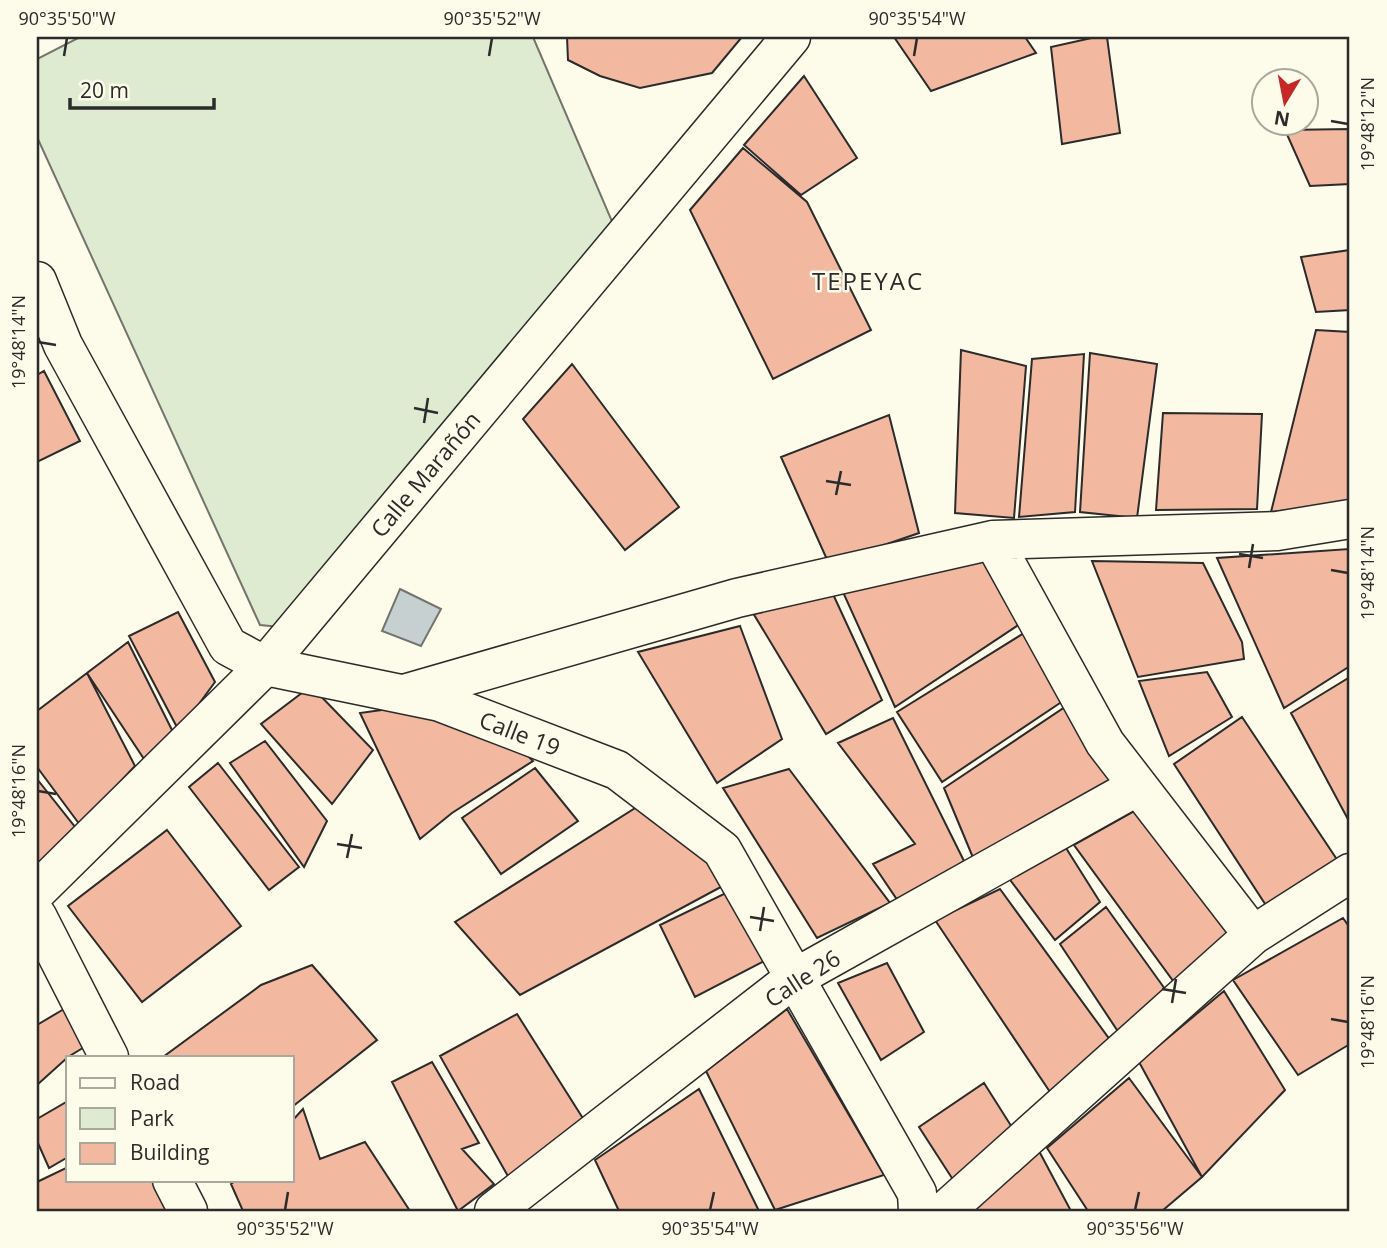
<svg xmlns="http://www.w3.org/2000/svg" width="1387" height="1248" viewBox="0 0 1387 1248" font-family="'Open Sans',sans-serif">
  <rect width="100%" height="100%" fill="#fdfbea"/>
  <path fill="#deebd1" stroke="#74746e" stroke-width="2" d="M80 37H533L614 226 281 627 260 625 37 137V59Z"/>
  <path fill="#c7d0d0" stroke="#74746e" stroke-width="2" d="M400 589 441 609 421 646 382 631Z"/>
  <path fill="#f2b8a0" stroke="#2b2b2b" stroke-width="2" d="M567 37H742L712 73 640 88 600 76 568 60Z
    M894 37H1025L1036 53 931 91Z
    M1096 37H1107L1120 133 1062 144 1051 47Z
    M804 76 857 158 801 195 744 145Z
    M1350 129V184L1310 186 1285 130Z
    M743 148 807 202 871 330 773 379 690 210Z
    M1350 250V310L1316 312 1301 257Z
    M1316 330 1350 332V503L1271 512Z
    M961 350 1026 366 1014 518 955 513Z
    M1090 353 1157 364 1137 518 1080 512Z
    M1084 354 1075 512 1019 517 1032 359Z
    M572 364 679 507 625 550 523 419Z
    M44 371 80 441 37 462V375Z
    M1163 413 1262 414 1257 509 1156 510Z
    M889 415 919 533 829 564 781 457Z
    M1349 549 1350 666 1284 708 1217 558Z
    M986 554 1023 622 895 707 842 590Z
    M1092 561 1203 563 1242 642 1244 659 1138 677Z
    M832 592 882 700 826 734 753 613Z
    M178 612 215 682 179 731 129 636Z
    M740 626 782 739 717 783 638 652Z
    M1032 628 1066 699 942 782 897 712Z
    M128 642 174 734 144 759 87 673Z
    M1207 672 1232 717 1169 756 1139 681Z
    M87 673 135 766 80 825 37 767V711Z
    M1350 677V823L1291 713Z
    M311 686 373 750 332 804 261 724Z
    M1074 701 1119 780 974 860 944 788Z
    M396 708 481 734 524 752 533 761 452 813 420 839 360 713Z
    M1242 717 1340 864 1271 913 1174 764Z
    M893 718 964 861 900 904 873 864 915 844 838 743Z
    M265 741 327 821 304 867 230 763Z
    M218 763 299 867 269 890 189 787Z
    M535 768 578 821 501 874 462 818Z
    M789 769 890 903 817 938 723 788Z
    M37 779 79 832 37 872Z
    M640 805 732 881 520 995 455 922Z
    M1140 808 1240 936 1179 989 1074 845Z
    M167 830 241 926 142 1002 68 906Z
    M1066 848 1100 902 1055 940 1008 877Z
    M1000 889 1113 1044 1056 1101 935 920Z
    M732 890 766 960 695 997 660 925Z
    M1106 907 1170 996 1121 1036 1060 944Z
    M1343 918 1350 928V1044L1298 1075 1233 980Z
    M887 963 924 1032 881 1060 838 983Z
    M312 965 377 1040 292 1107V1057H163L261 985Z
    M1224 991 1285 1090 1202 1177 1139 1062Z
    M69 1006 91 1043 68 1057 37 1085V1025Z
    M787 1009 884 1175 775 1210 706 1071Z
    M517 1014 584 1120 509 1178 440 1056Z
    M432 1062 479 1143 462 1149 494 1184 458 1211 392 1082Z
    M1129 1078 1202 1177 1162 1211H1088L1047 1148Z
    M984 1083 1015 1132 959 1189 919 1127Z
    M699 1089 759 1211H619L595 1160Z
    M68 1101V1157L49 1168 37 1141V1119Z
    M303 1109 320 1159 365 1142 410 1211H243L231 1184 236 1180H292V1121Z
    M1039 1151 1071 1211H965Z
    M68 1167V1180H156L169 1207 162 1211H37V1182Z"/>
  <g fill="none" stroke-linecap="round" stroke-linejoin="round">
    <g stroke="#2b2b2b" stroke-width="41">
      <path id="street" d="M37 281 63 345 228 646 265 666 440 702 617 770 722 850 917 1193 918 1211
        M993 540 1105 743 1253 935
        M404 694 737 598 993 540 1277 531 1350 519
        M37 891 265 666 791 37
        M37 916 109 1057
        M172 1180 188 1211
        M494 1211 793 979 1138 786
        M945 1211 1253 935 1350 873"/>
    </g>
    <use href="#street" stroke="#fdfbea" stroke-width="38"/>
  </g>
  <path fill="none" stroke="#2b2b2b" stroke-width="2.5" d="M64 56 67 38M489 56 492 38M914 56 917 38M1331 121 1348 124M38 342 56 345M414 408 438 413M424 423 428 398M826 481 851 485M836 495 841 471M1239 554 1263 558M1249 568 1253 544M1331 570 1348 573M38 791 56 794M337 844 362 848M347 858 352 834M750 917 774 921M760 931 764 907M1162 989 1186 993M1172 1003 1176 979M1331 1019 1348 1022M285 1210 288 1192M710 1210 714 1192M1135 1210 1139 1192"/>
  <g text-anchor="middle" dominant-baseline="central" stroke-width="5" stroke-linejoin="round" paint-order="stroke">
    <g font-size="23" fill="#2b2b2b" stroke="#fdfbea">
      <text transform="translate(425 474) rotate(-50)">Calle Marañón</text>
      <text transform="translate(520 733) rotate(21)">Calle 19</text>
      <text transform="translate(802 978) rotate(-33)">Calle 26</text>
    </g>
    <g font-size="24" letter-spacing="2" fill="#2b2b2b" stroke="#fdfbea">
      <text x="868" y="280">TEPEYAC</text>
    </g>
  </g>
  <rect width="1387" height="1248" fill="none" stroke="#fdfbea" stroke-width="77"/>
  <rect x="66" y="1056" width="228" height="126" fill="#fdfbea" stroke="#a9a89e" stroke-width="2"/>
  <rect x="80" y="1078" width="35" height="10" fill="#fdfbea" stroke="#a9a89e" stroke-width="2"/>
  <text x="130" y="1090" font-size="21" fill="#2b2b2b">Road</text>
  <rect x="80" y="1108" width="35" height="21" fill="#deebd1" stroke="#a9a89e" stroke-width="2"/>
  <text x="130" y="1126" font-size="21" fill="#2b2b2b">Park</text>
  <rect x="80" y="1143" width="35" height="21" fill="#f2b8a0" stroke="#a9a89e" stroke-width="2"/>
  <text x="130" y="1160" font-size="21" fill="#2b2b2b">Building</text>
  <g transform="translate(1285 102) rotate(190)"><circle r="33" fill="#fdfbea" stroke="#a9a89e" stroke-width="2"/>
  <path d="M0-5L12 26L0 18L-12 26Z" fill="#c62828"/>
  <text y="-10" font-size="19" font-weight="bold" text-anchor="middle" fill="#2b2b2b">N</text>
  </g>
  <path d="M70 98v10h144v-10" fill="none" stroke="#2b2b2b" stroke-width="3.5"/>
  <text x="80" y="98" font-size="21" fill="#2b2b2b" stroke="#fdfbea" stroke-width="5" paint-order="stroke">20 m</text>
  <rect x="38" y="38" width="1310" height="1172" fill="none" stroke="#2b2b2b" stroke-width="2.5"/>
  <g font-size="18" text-anchor="middle" fill="#2b2b2b">
    <text x="67" y="25">90°35'50"W</text>
    <text x="492" y="25">90°35'52"W</text>
    <text x="917" y="25">90°35'54"W</text>
    <text transform="translate(1368 124) rotate(-90)" y="6">19°48'12"N</text>
    <text transform="translate(19 342) rotate(-90)" y="6">19°48'14"N</text>
    <text transform="translate(1368 573) rotate(-90)" y="6">19°48'14"N</text>
    <text transform="translate(19 791) rotate(-90)" y="6">19°48'16"N</text>
    <text transform="translate(1368 1022) rotate(-90)" y="6">19°48'16"N</text>
    <text x="285" y="1235">90°35'52"W</text>
    <text x="710" y="1235">90°35'54"W</text>
    <text x="1135" y="1235">90°35'56"W</text>
  </g>
</svg>
